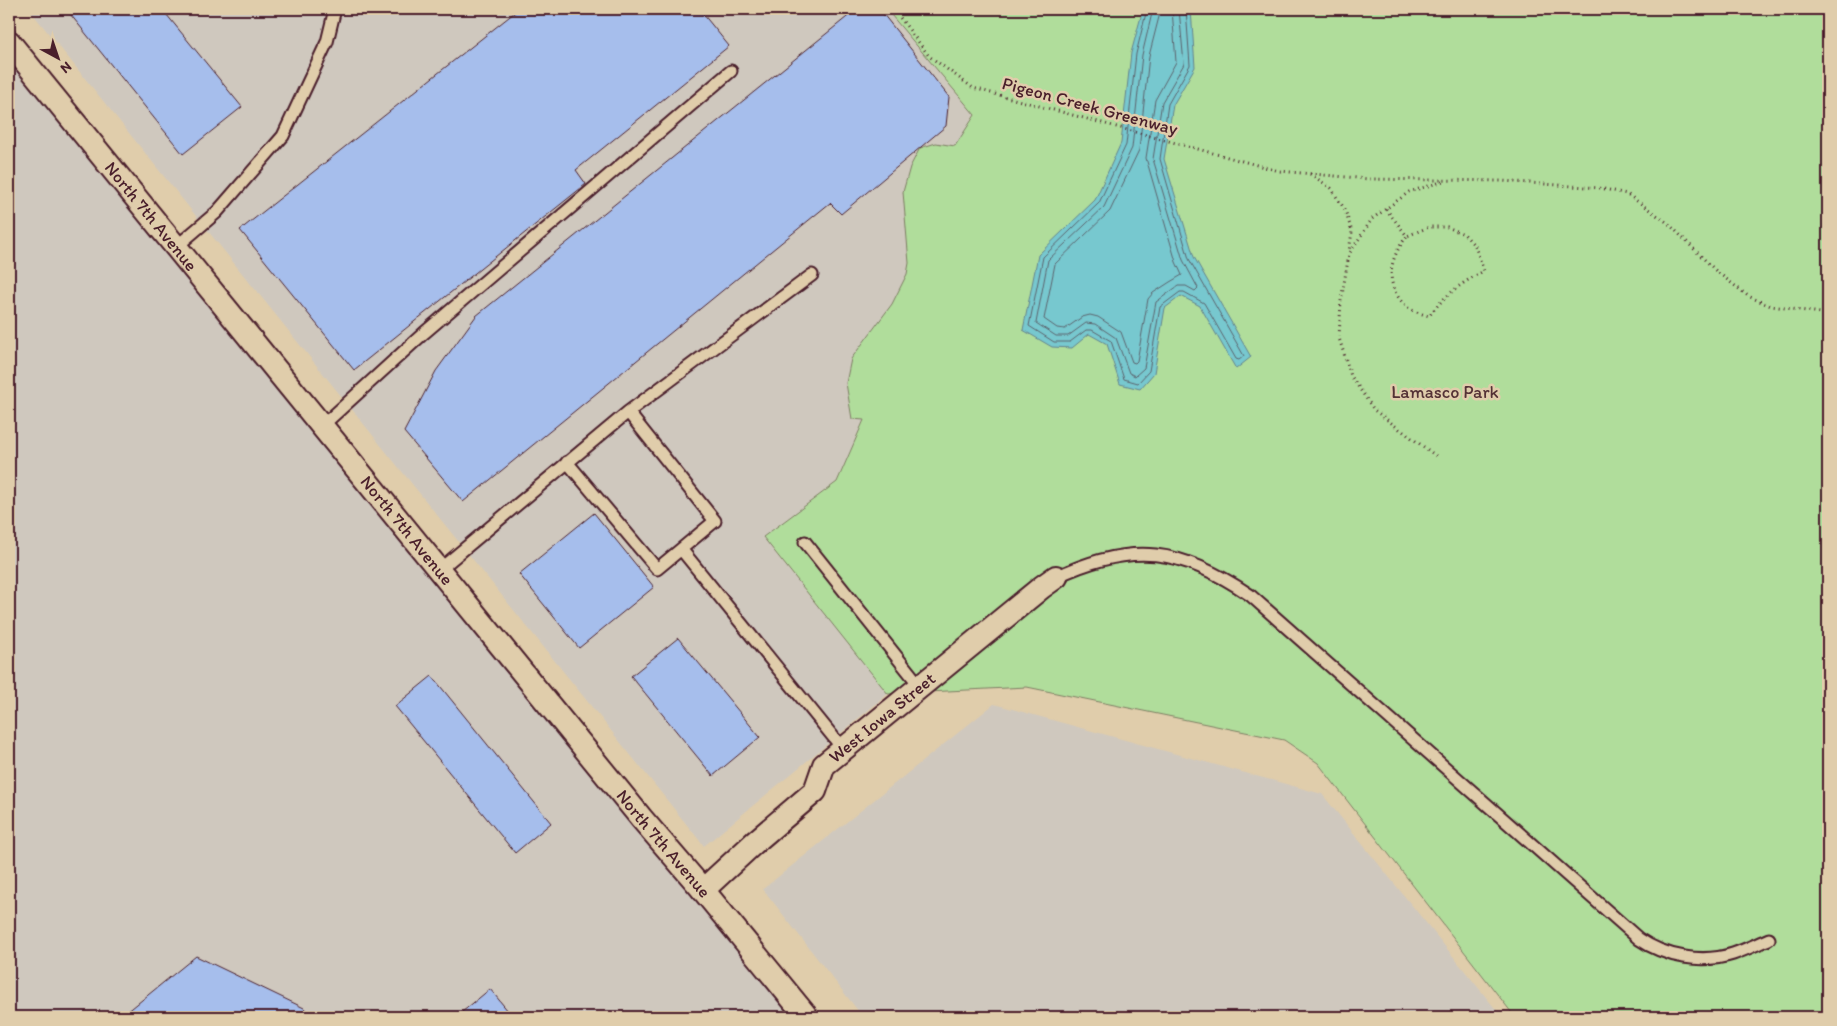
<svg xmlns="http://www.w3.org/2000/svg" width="1837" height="1026" viewBox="0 0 1837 1026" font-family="Itim,sans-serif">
  <rect width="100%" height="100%" fill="#e0cdab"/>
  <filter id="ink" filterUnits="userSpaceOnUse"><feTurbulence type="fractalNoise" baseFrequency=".02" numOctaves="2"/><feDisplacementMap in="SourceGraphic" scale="10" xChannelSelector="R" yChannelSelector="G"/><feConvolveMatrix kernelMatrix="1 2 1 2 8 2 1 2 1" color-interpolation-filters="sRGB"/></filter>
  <g filter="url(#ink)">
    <path fill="#cfc8be" d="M29 9H886L975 115 928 190 935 257 837 482 763 537 888 694 704 846Z
      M9 47 800 1017H9Z
      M994 704 1322 794 1502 1017H863L763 889Z"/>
    <path fill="#b0dd9b" stroke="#7d7e63" d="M886 9H1816L1823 16 1828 15V1017H1515L1318 763 1284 740 1027 687 888 694 763 537 837 482 864 420 852 419 846 383 851 359 892 304 907 274 909 263 903 192 910 167 920 148 936 143 955 146 975 115Z"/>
    <path fill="#77c8cf" stroke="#65848d" d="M1143 9H1191L1195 67 1173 105 1164 159 1194 257 1251 357 1236 369 1200 306 1181 296 1165 308 1154 373 1140 389 1120 384 1107 344 1089 334 1072 348 1052 347 1023 330 1038 255 1095 200 1121 143 1131 53Z"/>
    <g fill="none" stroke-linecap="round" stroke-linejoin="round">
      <path stroke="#5c636d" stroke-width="1" d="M1147 9 1136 54 1126 145 1099 203 1043 257 1029 326 1054 342H1070L1086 330H1092L1111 341 1124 379 1138 383 1149 371 1160 307 1180 292H1184L1204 303 1236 359 1239 360 1244 356 1189 259 1160 159 1168 104 1190 65 1186 9
        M1153 9 1142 55 1132 148 1104 207 1048 260 1036 323 1056 336H1068L1086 323 1095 324 1116 338 1129 373 1135 376 1144 368 1156 302 1178 286H1186L1195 291 1198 288 1183 260 1153 159 1162 102 1184 64 1179 9
        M1161 9 1149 56 1139 150 1110 211 1055 264 1044 319 1057 328 1065 329 1082 317 1090 315 1098 317 1121 332 1132 362 1135 363 1137 361 1148 299 1153 293 1170 282 1182 275 1176 262 1146 158 1155 100 1176 62 1172 9"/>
    </g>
    <path fill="#a6beec" stroke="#4a1f2b" d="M66 9H162L242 107 183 154Z
      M519 9H699L729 46 576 170 586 184 354 370 240 230Z
      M857 9H879L949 97 946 126 841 214 830 203 463 502 404 432 436 371 476 316Z
      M594 513 654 587 579 648 519 574Z
      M678 638 760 737 713 776 631 676Z
      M432 676 551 823 515 853 395 706Z
      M196 956 304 1008 311 1017H121Z
      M490 989 513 1017H456Z"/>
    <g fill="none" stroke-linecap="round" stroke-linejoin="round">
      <g stroke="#4a1f2b" stroke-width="15">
        <path id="service" d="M176 247 217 212 283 136 327 42 335 9
          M628 412 812 275
          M322 426 424 333 731 71
          M805 542 920 686
          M681 549 843 749
          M439 570 628 412 715 521 657 569 567 462
          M1056 577C1132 541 1181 548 1250 595L1639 939C1665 957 1702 964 1733 954 1745 950 1757 944 1769 939"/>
      </g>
      <g stroke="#4a1f2b" stroke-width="26">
        <g id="minor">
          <path id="s1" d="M9 42 642 819 703 890 807 1017"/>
          <path id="s2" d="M703 890 754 843 815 791 824 765 1042 587 1056 577"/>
        </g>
      </g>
      <path stroke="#4a1f2b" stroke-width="3" stroke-dasharray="1 4" stroke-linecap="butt" d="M896 9 898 15 929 56 973 88 1279 171 1369 179 1502 181 1600 188 1627 194 1668 223 1716 271 1748 296 1771 306 1828 314
        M1310 174 1331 188 1345 210 1352 232 1349 251
        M1386 209 1407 236C1389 259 1383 285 1407 307 1412 311 1422 314 1429 316 1444 296 1461 283 1484 271L1475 246 1464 234 1447 227H1429L1407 236
        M1436 456 1374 410 1351 376 1339 338 1341 301 1349 254 1372 219 1409 192 1444 181"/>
      <use href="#service" stroke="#e0cdab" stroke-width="11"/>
      <use href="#minor" stroke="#e0cdab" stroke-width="22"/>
    </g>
  </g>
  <g text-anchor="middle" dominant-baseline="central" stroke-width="5" stroke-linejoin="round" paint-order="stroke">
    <g font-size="18" fill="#4a1f2b" stroke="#e0cdab">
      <text transform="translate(1090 106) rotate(15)">Pigeon Creek Greenway</text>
      <text stroke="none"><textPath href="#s1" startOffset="225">North 7th Avenue</textPath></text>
      <text stroke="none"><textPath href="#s1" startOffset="630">North 7th Avenue</textPath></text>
      <text stroke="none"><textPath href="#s2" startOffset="252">West Iowa Street</textPath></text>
      <text stroke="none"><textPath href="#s1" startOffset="1035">North 7th Avenue</textPath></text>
    </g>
    <g font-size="18" fill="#543236" stroke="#e0cdab">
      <text x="1445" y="392">Lamasco Park</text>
    </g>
  </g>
  <rect width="1837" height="1026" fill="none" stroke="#e0cdab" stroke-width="30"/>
  <rect x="15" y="15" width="1807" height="996" fill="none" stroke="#4a1f2b" stroke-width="2" filter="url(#ink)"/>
  <g transform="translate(58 58) rotate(140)" stroke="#e0cdab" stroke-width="4" paint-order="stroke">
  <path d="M0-4L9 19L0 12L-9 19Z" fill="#4a1f2b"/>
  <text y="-8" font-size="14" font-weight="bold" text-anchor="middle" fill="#4a1f2b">N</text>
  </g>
</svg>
